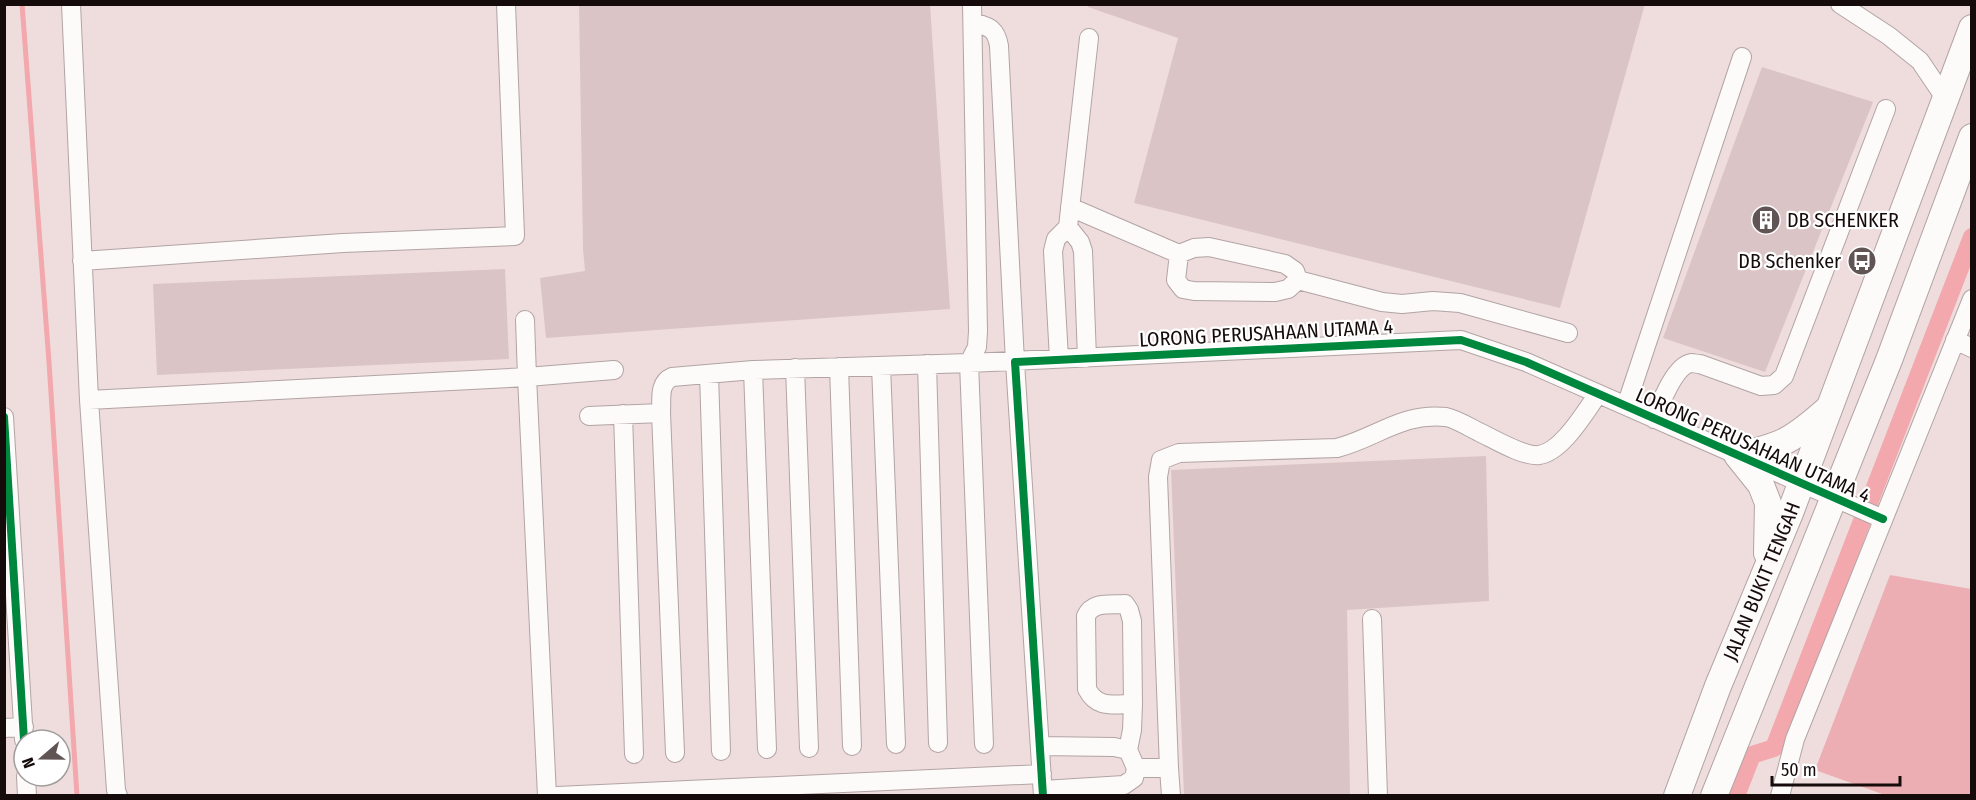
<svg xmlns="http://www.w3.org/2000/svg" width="1976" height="800" viewBox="0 0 1976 800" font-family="'Fira Sans Condensed',sans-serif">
  <rect width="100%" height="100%" fill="#efdddd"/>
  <path fill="#ecaeb2" d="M1890 575 1971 589V795H1885L1815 770Z"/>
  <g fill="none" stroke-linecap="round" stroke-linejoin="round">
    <path stroke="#f2a8ac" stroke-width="5" d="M22 4 49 362 77 796"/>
    <path stroke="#f2a8ac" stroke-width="18" d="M1736 796 1752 755 1774 748 1972 237"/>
  </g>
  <path fill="#dbc4c5" d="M579 4H930L950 309 546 338 540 278 585 271 583 249Z
    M1088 4H1645L1560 308 1134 203 1178 38 1088 7Z
    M1762 67 1873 102 1765 372 1663 338Z
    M505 269 509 359 157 375 153 284Z
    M1486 456 1489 601 1347 610 1350 795H1184L1171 470Z"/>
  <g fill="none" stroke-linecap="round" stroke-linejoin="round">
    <g stroke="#b2a4a4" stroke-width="20">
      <path id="minor" d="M71 4 89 400 116 790 118 796
        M1840 4 1889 36 1920 61 1945 98
        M973 22C989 27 996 28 999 46L1015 362 1043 796
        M1070 207 1179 254 1194 248 1209 247 1285 264 1295 271 1298 280
        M1068 227 1080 242 1083 251 1087 358
        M1179 254 1176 280 1183 289 1194 291 1275 292 1288 289 1298 280
        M82 261 343 243 515 236 506 4
        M1298 280 1382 302 1402 304 1433 301 1460 303 1568 333
        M525 320 527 377 614 370
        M1955 340 1972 348
        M1059 359 1053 251 1056 239 1068 227 1089 38
        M927 364 938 743
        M881 366 896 744
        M839 367 852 746
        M795 368 809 748
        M753 370 767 749
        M709 374 721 751
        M89 400 527 377 547 796
        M1626 406 1742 57
        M623 414 634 754
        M589 416 661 413
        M4 417 24 740
        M1654 419C1660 405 1674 366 1691 363 1694 363 1697 364 1700 364L1761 386 1774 385 1784 376 1886 109
        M1372 619 1378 796
        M4 728 24 727
        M984 744 969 363 1461 340 1526 362 1883 519
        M1040 746 1114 747 1128 750
        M675 753 661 413C662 400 658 383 672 377L753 370 969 363 977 347 978 331 972 4
        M1136 768H1169L1171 796
        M1169 768 1158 477 1161 460 1179 453 1337 448C1376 438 1403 412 1446 417 1456 419 1469 427 1479 432 1494 439 1523 457 1539 455 1562 452 1585 412 1598 394
        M26 776 27 796
        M1043 790 1124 785 1134 778 1136 768 1128 750 1132 730 1133 704 1132 621 1129 610 1125 604C1110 605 1093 601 1086 616L1087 689C1097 709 1113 704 1133 704
        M557 796 1042 774
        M1780 796 1795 739 1972 299"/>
    </g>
    <g stroke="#b2a4a4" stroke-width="28">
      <g id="highway">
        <path d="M1767 553 1768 503 1761 485 1737 455C1782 447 1794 439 1828 409"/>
        <path id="s1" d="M1677 796 1718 686 1790 513 1972 28"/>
        <path d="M1714 796 1889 360 1972 137"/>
      </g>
    </g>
    <use href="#minor" stroke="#fdfafa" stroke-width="18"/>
    <use href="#highway" stroke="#fdfafa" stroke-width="26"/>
    <g stroke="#fff" stroke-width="11">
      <path id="cycleway" d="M4 417 24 740
        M1043 796 1015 362 1461 340 1526 362 1883 519"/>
    </g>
    <use href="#cycleway" stroke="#00873e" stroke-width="8"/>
  </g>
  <defs>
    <g id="building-disc" transform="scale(1.5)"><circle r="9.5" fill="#615454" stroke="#fff"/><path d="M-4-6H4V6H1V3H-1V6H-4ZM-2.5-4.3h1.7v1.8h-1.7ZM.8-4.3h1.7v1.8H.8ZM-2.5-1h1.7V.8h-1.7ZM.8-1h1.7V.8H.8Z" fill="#fff"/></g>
    <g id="bus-disc" transform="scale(1.5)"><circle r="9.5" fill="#615454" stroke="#fff"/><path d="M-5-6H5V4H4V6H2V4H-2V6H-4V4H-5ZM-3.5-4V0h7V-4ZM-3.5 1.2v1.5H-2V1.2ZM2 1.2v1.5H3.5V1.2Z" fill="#fff"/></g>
  </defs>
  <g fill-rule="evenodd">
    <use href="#building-disc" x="1766" y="220"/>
    <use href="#bus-disc" x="1862" y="261"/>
  </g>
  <g text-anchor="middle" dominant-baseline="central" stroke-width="4.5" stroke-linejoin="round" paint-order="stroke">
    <g font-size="20" fill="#150b0b" stroke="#fff" text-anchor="start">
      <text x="1787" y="220">DB SCHENKER</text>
      <text x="1841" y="261" text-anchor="end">DB Schenker</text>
    </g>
    <g font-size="20" fill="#150b0b" stroke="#fff">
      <text transform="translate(1266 333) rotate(-3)">LORONG PERUSAHAAN UTAMA 4</text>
      <text transform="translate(1753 445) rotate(24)">LORONG PERUSAHAAN UTAMA 4</text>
      <text stroke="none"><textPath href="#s1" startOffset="231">JALAN BUKIT TENGAH</textPath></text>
    </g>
  </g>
  <rect width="1976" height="800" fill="none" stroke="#150b0b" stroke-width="12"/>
  <g transform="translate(42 758) rotate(250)"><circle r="28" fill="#ffffff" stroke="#a19d9d" stroke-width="1.5"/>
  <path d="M0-4.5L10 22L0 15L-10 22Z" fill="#615454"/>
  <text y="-9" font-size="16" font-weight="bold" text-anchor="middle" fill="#150b0b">N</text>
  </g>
  <path d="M1772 776v9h128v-9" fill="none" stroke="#150b0b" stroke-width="3"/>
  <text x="1781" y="776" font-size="18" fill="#150b0b" stroke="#ffffff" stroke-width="4.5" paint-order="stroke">50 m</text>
</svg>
